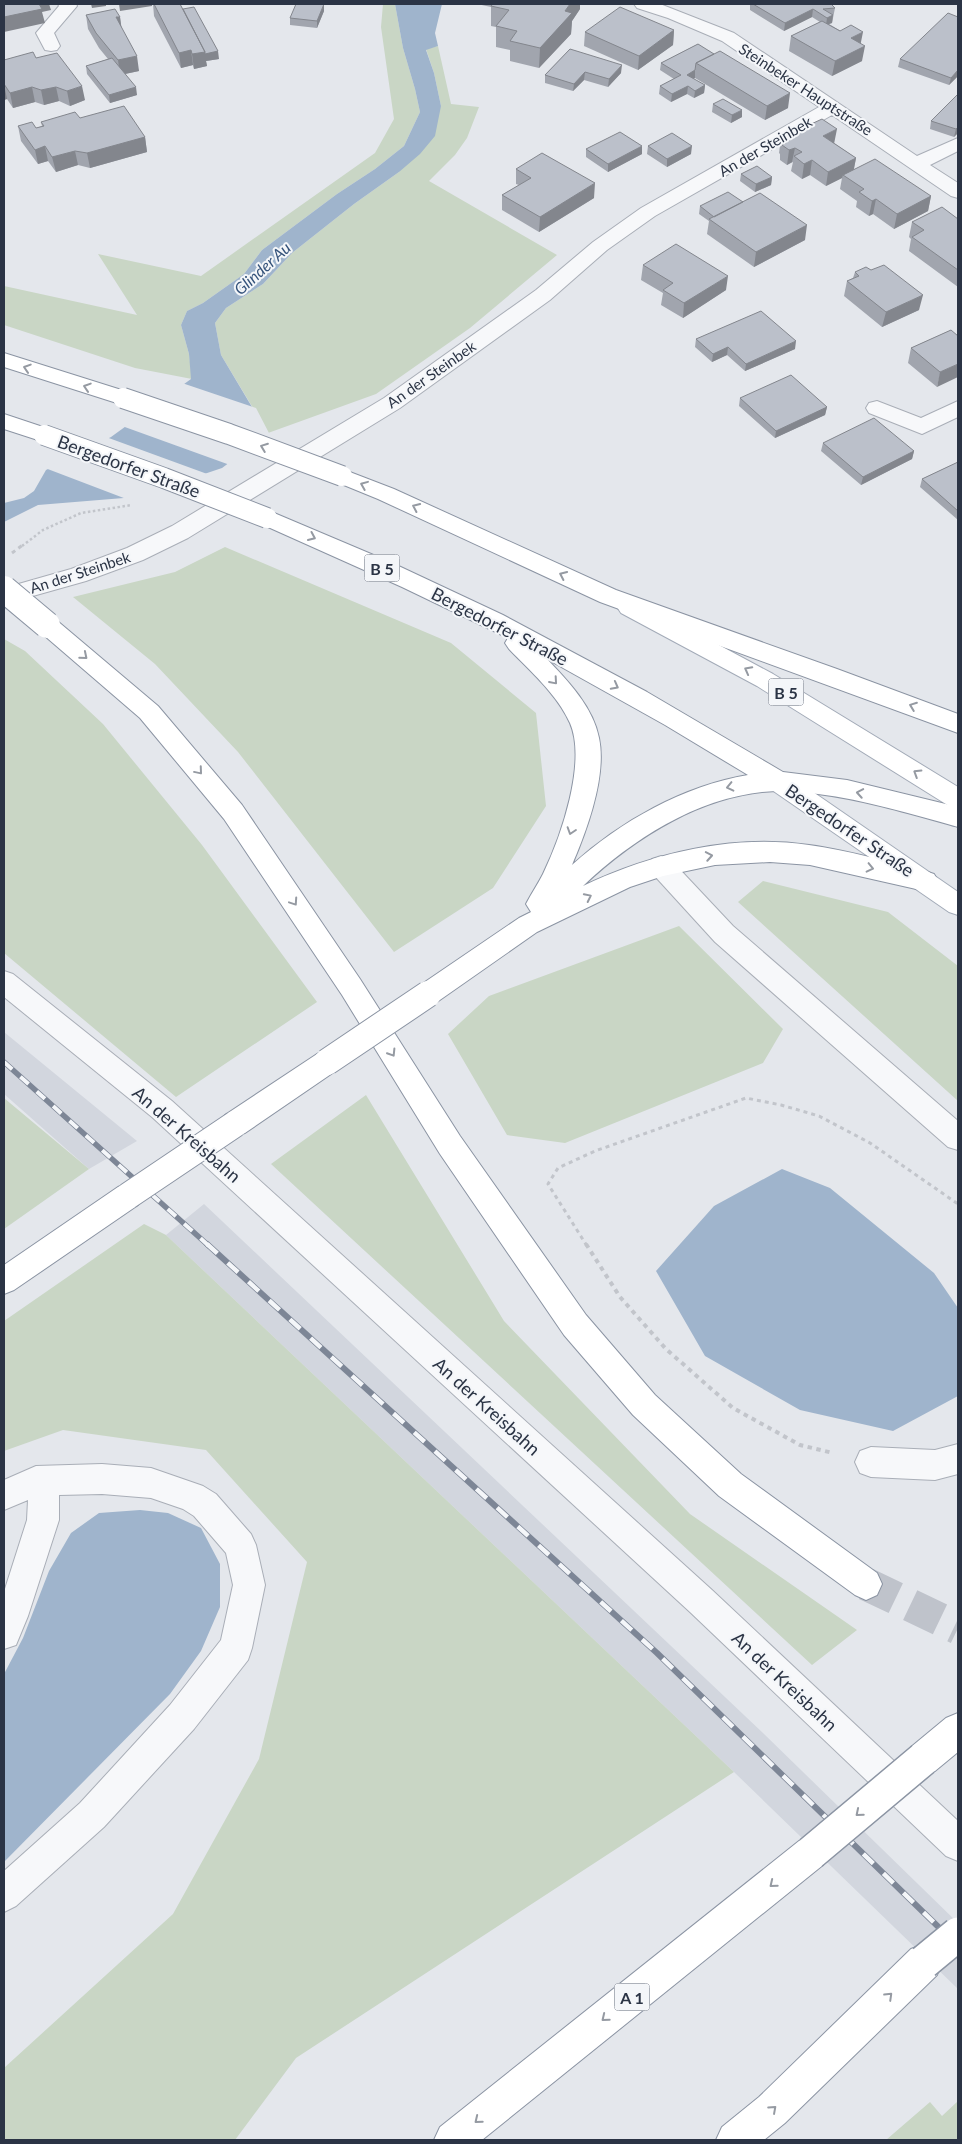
<svg xmlns="http://www.w3.org/2000/svg" width="962" height="2144" viewBox="0 0 962 2144" font-family="Lato,sans-serif">
  <rect width="100%" height="100%" fill="#e4e7ec"/>
  <path fill="#d2d6de" d="M4 1032 137 1141 89 1169 4 1094Z
    M204 1204 763 1733 958 1923V1989L734 1772 166 1235Z"/>
  <path fill="#c9d6c5" d="M383 4H395L403 48 415 89 420 112 404 146 375 169 337 194 262 250 244 274 203 303 187 311 181 325 189 354 192 379 135 368 4 325V286L137 315 98 254 201 276 375 153 394 119 381 27Z
    M438 46 451 104 479 107 467 138 455 155 429 181 557 255 470 328 376 394 268 433 221 355 215 323 226 308 263 284 292 253 354 204 399 172 441 106 434 73 426 49Z
    M225 547 451 643 536 713 546 806 493 888 394 952 238 752 155 664 73 597 175 572Z
    M4 639 25 651 103 724 202 845 317 1002 176 1097 4 953Z
    M763 881 888 912 958 966V1101L738 902Z
    M679 926 783 1029 763 1063 565 1143 507 1135 448 1034 489 996Z
    M366 1095 504 1321 690 1514 857 1630 812 1665 271 1164Z
    M4 1098 89 1169 4 1229Z
    M144 1224 166 1235 734 1772 296 2058 235 2140H4V2068L173 1914 259 1759 307 1562 206 1450 63 1430 4 1451V1321Z
    M958 2101V2140H886L930 2102 942 2116Z"/>
  <path fill="#9fb4cc" d="M395 4H442L435 33 438 46 426 50 434 73 441 106 435 136 420 154 399 172 354 204 292 253 263 284 226 308 215 323 221 355 268 434 222 468 136 497 38 505 4 522V503L24 498 34 491 46 470 111 437 191 379 189 354 181 325 187 311 203 303 244 274 262 250 337 194 375 169 404 146 420 112 415 89 403 48Z
    M782 1169 830 1188 934 1273 958 1308V1396L893 1431 800 1410 705 1356 656 1271 714 1206Z
    M140 1510 168 1513 201 1528 220 1564V1607L201 1651 170 1694 4 1862V1674L23 1638 49 1571 71 1533 99 1513Z"/>
  <path fill="#e4e7ec" d="M182 383 256 408 270 435 230 465 122 426Z
    M106 437 210 475 137 499 129 500 45 468Z"/>
  <g fill="none" stroke-linecap="round" stroke-linejoin="round">
    <path stroke="#bfc3cb" stroke-width="33" stroke-dasharray="33 16" stroke-linecap="butt" d="M866 1584 958 1628"/>
    <g stroke="#a9aeb7" stroke-width="2">
      <path id="minor" d="M58 4H76L77 6 54 33 60 46 57 50 51 51 45 50 36 33 59 6Z
        M634 4H660L734 33 917 156 958 138V151L930 165 958 183V198L951 196 832 115 655 216 607 250 550 300 400 408 188 538 143 560 86 581 15 601 4 602V586L15 585 71 569 127 548 172 526 384 398 536 290 593 242 641 208 819 107 722 41 668 18 637 8Z
        M877 401 921 418 958 401V417L922 434 869 413 866 408 869 403Z
        M661 856 670 859 733 926 958 1121V1150L948 1147 715 942 652 873 648 866 652 859Z
        M4 971 13 974 172 1101 712 1590 958 1821V1861L946 1856 690 1612 152 1117 4 997Z
        M958 1444V1474L935 1480 871 1477 860 1473 855 1462 860 1451 871 1447 935 1450Z
        M102 1464 151 1468 203 1486 216 1494 251 1534 256 1545 265 1585 252 1648 248 1660 194 1729 104 1827 16 1906 4 1912V1871L80 1803 170 1705 221 1640 233 1585 226 1553 194 1516 183 1509 151 1498 102 1494 59 1495V1520L28 1616 16 1645 4 1649V1592L27 1520 28 1500 4 1510V1480L36 1466Z"/>
    </g>
    <g stroke="#a3abb8" stroke-width="2">
      <path id="major" d="M629 599 637 601 773 674 958 787V809L949 806 757 686 621 613 617 607 621 601Z
        M778 771 787 774 958 892V915L949 912 769 788 766 781 769 774Z"/>
    </g>
    <g stroke="#8b94a3" stroke-width="2">
      <path id="highway" d="M4 353 131 393 134 398 131 403 123 405 4 367Z
        M4 414 52 430 55 435 52 440 44 442 4 429Z
        M342 469 394 489 616 590 837 669 958 714V733L600 602 378 499 334 481 331 476 334 471Z
        M267 510 390 562 503 615 647 692 783 772 847 780 958 807V827C912 814 865 800 818 794 804 793 790 790 776 791 703 794 635 837 583 886 653 853 732 834 809 845 848 850 887 862 925 871L934 874 938 881 934 888 925 891 810 865 770 862 715 865 663 876 630 887 537 932 437 1002 428 1005 419 1002 415 994 419 986 519 918 531 912 526 904C531 894 538 884 543 874 561 837 587 762 570 723 557 694 530 671 509 649L505 643 508 638 402 587 259 523 256 518 259 513ZM547 659 665 725 748 775C683 786 621 821 572 865 587 830 607 776 599 738 593 707 568 681 547 659Z
        M47 617 55 619 158 706 242 805 360 979 460 1136 586 1315 655 1395 741 1474 877 1573 882 1584 877 1595 866 1600 855 1595 719 1496 633 1415 564 1335 440 1154 342 995 224 819 140 718 39 631 35 625 39 619Z
        M327 1050 337 1054 341 1062 337 1070 245 1133 235 1136 225 1133 221 1124 225 1115 317 1054Z
        M128 1183 138 1187 142 1196 138 1205 14 1290 4 1294V1265L118 1187Z
        M958 1713V1752L935 1771 923 1776 911 1771 906 1759 911 1747 946 1718Z
        M811 1836 823 1841 828 1853 823 1865 482 2140H434L440 2127 799 1841Z
        M924 1944 937 1949 942 1962 937 1975 785 2123 764 2140H716L722 2127 759 2097 911 1949Z"/>
    </g>
    <path stroke="#c2c5cb" stroke-width="2.5" stroke-dasharray="2.5 2.5" stroke-linecap="butt" d="M22 546 43 530 81 513 132 505"/>
    <path stroke="#c2c5cb" stroke-width="3" stroke-dasharray="4 4" stroke-linecap="butt" d="M12 553 24 544
      M587 1246 548 1184 558 1168 595 1151 746 1098 781 1105 819 1116 870 1143 958 1204"/>
    <path stroke="#c2c5cb" stroke-width="4" stroke-dasharray="4.5 4.5" stroke-linecap="butt" d="M586 1244 620 1297 666 1349 733 1408 800 1445 833 1453"/>
    <use href="#minor" fill="#f7f8fa" fill-rule="evenodd"/>
    <use href="#major" fill="#fff" fill-rule="evenodd"/>
    <use href="#highway" fill="#fff" fill-rule="evenodd"/>
    <g stroke="#7d8696" stroke-width="5.5">
      <path id="rail-far1" d="M4 1062 209 1246"/>
    </g>
    <g stroke="#7d8696" stroke-width="6">
      <path id="rail" d="M207 1244 657 1653 958 1946"/>
    </g>
    <use href="#rail-far1" stroke="#f4f6f9" stroke-width="4" stroke-dasharray="11" stroke-linecap="butt"/>
    <use href="#rail" stroke="#f4f6f9" stroke-width="4.5" stroke-dasharray="14" stroke-linecap="butt"/>
    <g stroke="#8b94a3" stroke-width="22" stroke-linecap="butt">
      <path id="highway-bridge-far2" d="M123 398 229 434 342 476
        M44 435 164 478 267 518"/>
    </g>
    <g stroke="#8b94a3" stroke-width="28" stroke-linecap="butt">
      <path id="highway-bridge-far1" d="M4 589 47 625
        M327 1062 428 994
        M128 1196 235 1124"/>
    </g>
    <g stroke="#8b94a3" stroke-width="36" stroke-linecap="butt">
      <path id="highway-bridge" d="M811 1853 923 1759
        M924 1962 958 1934"/>
    </g>
    <use href="#highway-bridge-far2" stroke="#fff" stroke-width="20"/>
    <use href="#highway-bridge-far1" stroke="#fff" stroke-width="26"/>
    <use href="#highway-bridge" stroke="#fff" stroke-width="33"/>
  </g>
  <path fill="#a1a5ae" d="M153 4H180L183 9 219 59 206 61 207 66 194 69 193 65 181 68 154 16Z
    M324 4V11L317 28 290 25V18Z
    M477 4H580V9L572 21 571 34 539 68 510 61V50L496 47V27L491 26V7Z
    M750 4H831L835 8 832 23 829 24 861 43 862 61 832 76 789 51 791 36 820 22 812 17 784 31 750 10Z
    M86 15 120 17 121 28 139 71 125 74 137 95 110 103 87 74 86 66 108 59 99 48 88 29Z
    M958 17V76L949 85 898 67 900 59Z
    M674 30 673 45 638 70 584 46 585 32Z
    M698 44 788 108 765 120 695 78 693 79 705 85 704 93 694 98 687 94 671 102 659 94 660 86 674 79 660 70 661 63Z
    M570 49 621 73 608 87 584 80 573 91 545 83V75Z
    M36 58 85 100 70 106 59 101 44 105 35 102 13 108 7 99 4 100V60Z
    M958 94V133L954 137 930 129 931 121Z
    M713 104 742 117 731 123 712 112Z
    M80 118 145 137 147 152 90 168 78 165 56 172 48 161 38 164 21 141 18 126 36 128 42 126 41 122Z
    M781 138 834 143 856 158 854 169 931 196 928 211 894 229 873 214 869 216 856 207 857 201 840 189 842 178 826 186 810 175 802 179 791 171 793 162 787 165 780 160V154L779 153Z
    M648 146 691 154 667 167 647 154Z
    M586 149 642 154 608 172 586 157Z
    M516 169 594 198 539 232 502 210V195L519 185 516 184Z
    M741 174 772 177 771 185 755 192 740 181Z
    M743 202 805 240 754 267 707 234 709 221 699 214 700 206Z
    M958 219V287L909 251 911 239 909 237 912 222Z
    M643 265 726 290 683 318 661 305 663 293 641 280Z
    M855 272 919 310 882 327 844 296 847 281 853 278Z
    M951 330 937 387 908 363 911 348Z
    M696 339 795 349 745 371 727 355 712 362 695 347Z
    M740 398 827 407 825 415 775 438 739 406Z
    M823 443 914 451 912 459 861 485 821 451Z
    M958 462V520L920 487 922 479Z"/>
  <path fill="#83868d" d="M37 4H49L51 10 42 12 45 23 4 32V17Z
    M91 4H106V6L92 8Z
    M119 4H152V6L120 11Z
    M324 4V11L317 28V21Z
    M570 4H580V9L572 21 571 34 539 68 540 48Z
    M813 9 812 17 784 31 785 23Z
    M833 15 832 23 826 25 827 18Z
    M116 17H120L122 31Z
    M674 30 673 45 638 70 639 56Z
    M863 32 860 47 851 38Z
    M865 46 862 61 832 76 835 61Z
    M191 50 193 65 181 68 179 53Z
    M218 51 219 59 206 61 207 66 194 69 192 54 205 52Z
    M137 56 139 71 120 75 118 60Z
    M622 65 621 73 608 87 609 79Z
    M695 70V78L686 82 687 75Z
    M958 70V76L949 85 951 78Z
    M585 72 584 80 573 91 574 84Z
    M4 84 7 99 4 100Z
    M705 85 704 93 694 98 695 91Z
    M82 86 85 100 70 106 67 91Z
    M688 86 687 94 671 102 672 94Z
    M32 87 35 102 13 108 10 93Z
    M56 87 59 101 44 105 41 90Z
    M136 87 137 95 110 103 109 95Z
    M790 93 788 108 765 120 767 106Z
    M742 110V117L731 123 732 115Z
    M958 127V133L954 137 956 129Z
    M837 129 834 144 823 136Z
    M145 137 147 152 90 168 87 153Z
    M45 146 48 161 38 164 35 150Z
    M642 146V154L608 172V164Z
    M692 146 691 154 667 167V159Z
    M795 148 792 162 787 165 789 150Z
    M75 151 78 165 56 172 52 157Z
    M856 158 853 173 843 175 842 178 826 186 828 172Z
    M812 160 810 175 802 179 804 164Z
    M772 177 771 185 755 192 756 184Z
    M595 183 594 198 539 232 540 217Z
    M931 196 928 211 894 229 897 214Z
    M876 199 873 214 869 216 872 201Z
    M807 225 805 240 754 267 756 252Z
    M728 276 726 290 683 318 684 303Z
    M923 295 919 310 882 327 886 312Z
    M796 341 795 349 745 371 746 364Z
    M728 347 727 355 712 362 713 354Z
    M958 364V377L937 387 940 372Z
    M827 407 825 415 775 438 776 431Z
    M914 451 912 459 861 485 863 477Z"/>
  <path fill="#bbc0ca" stroke="#83868d" d="M4 4H39L42 9 4 17Z
    M154 4H180L205 52 192 54 191 50 179 53Z
    M296 4H324L317 21 290 18Z
    M493 4H570L565 11 572 13 540 48 510 41 517 31 496 26 509 10 491 6Z
    M753 4H831L835 8 823 9 833 15 827 18 813 9 785 23Z
    M194 7 218 51 205 54V52L183 9Z
    M620 7 674 30 639 56 585 32Z
    M115 9 120 17H116L137 56 118 60 96 33 86 15Z
    M948 13 958 17V70L951 78 900 59Z
    M822 21 840 31 851 25 863 32 851 38 865 46 835 61 791 36Z
    M698 44 714 54 696 63 695 70 687 75 705 85 695 91 688 86 672 94 660 86 681 75 661 63Z
    M570 49 622 65 609 79 585 72 574 84 545 75Z
    M720 51 790 93 767 106 696 63Z
    M33 52 36 58 57 53 82 86 67 91 56 87 41 90 32 87 10 93 4 84V60Z
    M112 58 136 87 109 95 86 66Z
    M958 94V127L956 129 931 121Z
    M723 99 742 110 732 115 713 104Z
    M124 106 145 137 87 153 75 151 52 157 45 146 35 150 18 126 32 122 36 128 44 126 41 122 75 112 80 118Z
    M822 119 837 129 823 136 856 158 828 172 812 160 804 164 794 156 802 152 795 148 789 150 782 145 787 142 781 138Z
    M620 132 642 146 608 164 586 149Z
    M672 133 692 146 667 159 648 146Z
    M542 153 595 183 540 217 502 195 531 178 516 169Z
    M875 159 931 196 897 214 876 199 872 201 859 192 864 189 843 175Z
    M757 166 772 177 756 184 741 174Z
    M728 192 743 202 714 217 700 206Z
    M760 193 807 225 756 252 709 219Z
    M942 207 958 219V270L912 237 924 230 912 222Z
    M676 244 728 276 684 303 663 290 673 283 643 265Z
    M884 265 923 295 886 312 847 281 859 276 855 272 866 267 871 270Z
    M761 311 796 341 746 364 728 347 713 354 696 339Z
    M951 330 958 336V364L940 372 911 348Z
    M791 375 827 407 776 431 740 398Z
    M874 418 914 451 863 477 823 443Z
    M958 462V511L922 479Z"/>
  <defs><path id="oneway-chevron" d="M-2-3.5L2.5 0L-2 3.5" fill="none" stroke-width="1.6" stroke-linecap="round" stroke-linejoin="round" transform="scale(1.25)"/></defs>
  <g stroke="#959aa2">
    <use href="#oneway-chevron" transform="translate(27 368) rotate(-162)"/>
    <use href="#oneway-chevron" transform="translate(87 387) rotate(-162)"/>
    <use href="#oneway-chevron" transform="translate(264 447) rotate(-159)"/>
    <use href="#oneway-chevron" transform="translate(364 485) rotate(-158)"/>
    <use href="#oneway-chevron" transform="translate(416 507) rotate(-155)"/>
    <use href="#oneway-chevron" transform="translate(312 537) rotate(24)"/>
    <use href="#oneway-chevron" transform="translate(563 575) rotate(-155)"/>
    <use href="#oneway-chevron" transform="translate(84 656) rotate(40)"/>
    <use href="#oneway-chevron" transform="translate(748 670) rotate(-152)"/>
    <use href="#oneway-chevron" transform="translate(554 681) rotate(49)"/>
    <use href="#oneway-chevron" transform="translate(615 686) rotate(28)"/>
    <use href="#oneway-chevron" transform="translate(913 706) rotate(-159)"/>
    <use href="#oneway-chevron" transform="translate(199 771) rotate(50)"/>
    <use href="#oneway-chevron" transform="translate(917 773) rotate(-148)"/>
    <use href="#oneway-chevron" transform="translate(730 787) rotate(167)"/>
    <use href="#oneway-chevron" transform="translate(860 793) rotate(-170)"/>
    <use href="#oneway-chevron" transform="translate(571 831) rotate(108)"/>
    <use href="#oneway-chevron" transform="translate(709 856) rotate(-10)"/>
    <use href="#oneway-chevron" transform="translate(870 868) rotate(13)"/>
    <use href="#oneway-chevron" transform="translate(588 897) rotate(-26)"/>
    <use href="#oneway-chevron" transform="translate(294 902) rotate(56)"/>
    <use href="#oneway-chevron" transform="translate(392 1053) rotate(58)"/>
    <use href="#oneway-chevron" transform="translate(859 1813) rotate(140)"/>
    <use href="#oneway-chevron" transform="translate(773 1884) rotate(141)"/>
    <use href="#oneway-chevron" transform="translate(889 1996) rotate(-44)"/>
    <use href="#oneway-chevron" transform="translate(605 2018) rotate(141)"/>
    <use href="#oneway-chevron" transform="translate(773 2109) rotate(-42)"/>
    <use href="#oneway-chevron" transform="translate(478 2120) rotate(141)"/>
  </g>
  <g text-anchor="middle" dominant-baseline="central" stroke-width="4" stroke-linejoin="round" paint-order="stroke">
    <g font-size="15" fill="#2b3445" stroke="#f4f6f9">
      <text transform="translate(806 89) rotate(33)">Steinbeker Hauptstraße</text>
      <text transform="translate(765 146) rotate(-30)">An der Steinbek</text>
      <text transform="translate(431 374) rotate(-35)">An der Steinbek</text>
      <text transform="translate(80 572) rotate(-18)">An der Steinbek</text>
    </g>
    <g font-size="16" font-style="italic" fill="#34527a" stroke="#f4f6f9">
      <text transform="translate(262 268) rotate(-42)">Glinder Au</text>
    </g>
    <g fill="#f4f6f9" stroke="#676e7b" stroke-width="1">
      <rect x="364.5" y="554.5" width="35" height="27" rx="4"/>
      <rect x="768.5" y="678.5" width="35" height="27" rx="4"/>
      <rect x="614.5" y="1983.5" width="35" height="27" rx="4"/>
    </g>
    <g font-size="16" font-weight="bold" fill="#2b3445">
      <text x="382" y="568">B 5</text>
      <text x="786" y="692">B 5</text>
      <text x="632" y="1997">A 1</text>
    </g>
    <g font-size="18" fill="#2b3445" stroke="#f4f6f9">
      <text transform="translate(129 466) rotate(20)">Bergedorfer Straße</text>
      <text transform="translate(500 626) rotate(27)">Bergedorfer Straße</text>
      <text transform="translate(850 830) rotate(34)">Bergedorfer Straße</text>
      <text transform="translate(187 1134) rotate(41)">An der Kreisbahn</text>
      <text transform="translate(487 1406) rotate(42)">An der Kreisbahn</text>
      <text transform="translate(785 1681) rotate(43)">An der Kreisbahn</text>
    </g>
  </g>
  <rect width="962" height="2144" fill="none" stroke="#2b3445" stroke-width="10"/>
</svg>
